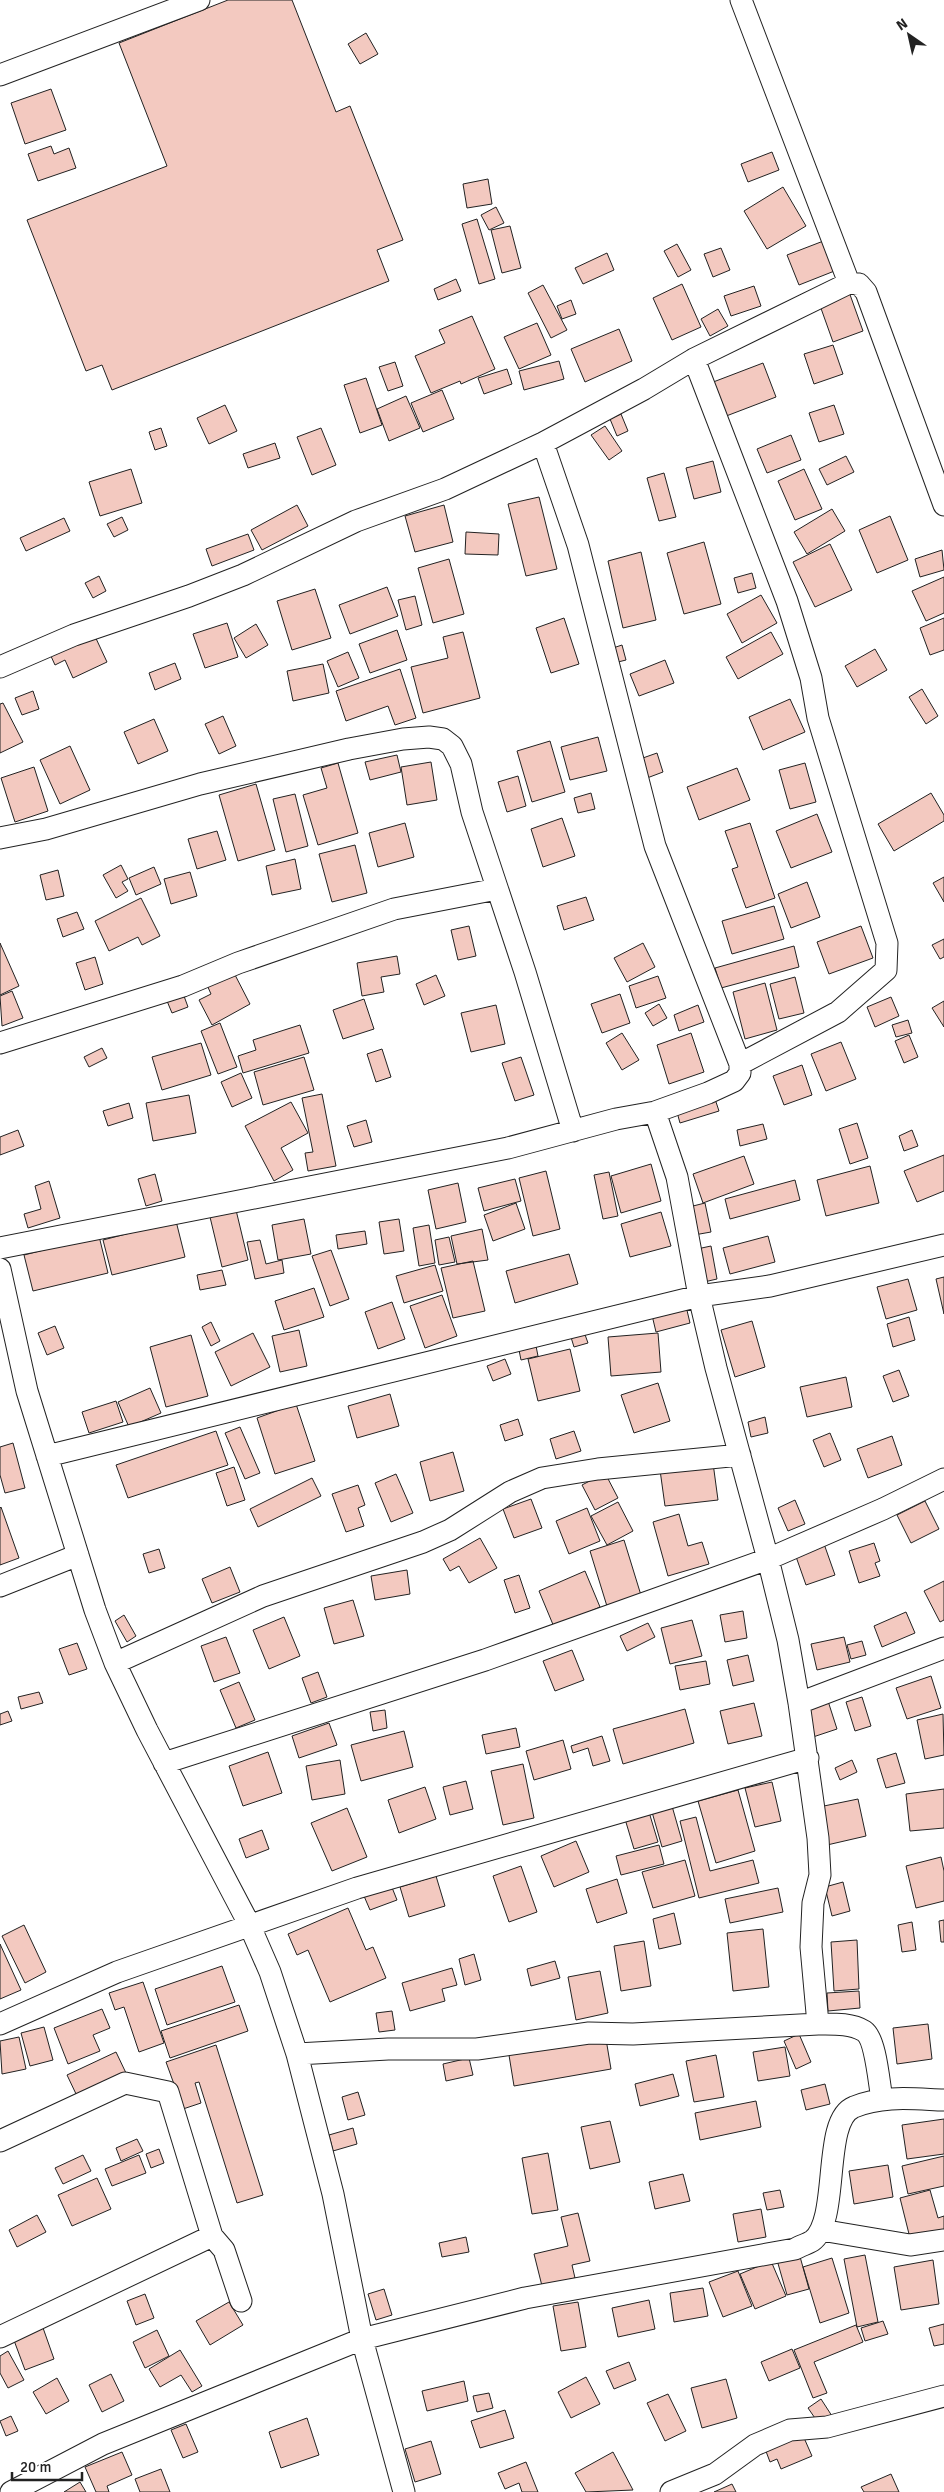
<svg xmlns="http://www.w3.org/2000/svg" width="944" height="2492" viewBox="0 0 944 2492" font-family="Signika,sans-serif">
  <rect width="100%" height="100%" fill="#fff"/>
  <path fill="#f3c9c0" stroke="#222" d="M228 0H292L336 112 350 106 403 240 377 250 389 281 112 390 102 365 86 371 27 220 167 166 119 43Z
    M366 33 378 54 360 64 348 44Z
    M51 89 66 130 25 144 11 103Z
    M51 146 54 154 69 148 76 168 38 181 28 154Z
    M772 152 779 170 748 182 741 164Z
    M488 179 492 204 467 208 463 184Z
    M783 187 806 226 767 249 744 211Z
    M496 207 504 223 489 230 481 215Z
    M477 219 495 279 479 284 462 224Z
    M510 226 521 268 502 273 491 230Z
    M826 240 837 270 799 285 787 255Z
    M677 244 691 270 678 277 664 251Z
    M721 248 730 270 713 277 704 254Z
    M607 253 614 270 583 284 575 268Z
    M456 279 461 291 438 300 434 289Z
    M682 284 701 327 672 340 653 298Z
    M543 285 567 330 551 338 528 293Z
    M754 286 761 306 731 316 724 296Z
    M848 289 863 331 833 342 818 300Z
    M571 300 576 314 562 319 557 306Z
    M718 309 728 326 710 336 701 319Z
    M472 316 495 369 461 384 460 381 431 393 415 356 445 343 439 330Z
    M537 323 551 355 519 369 504 337Z
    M619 329 632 361 585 382 571 349Z
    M833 345 843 374 814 384 804 354Z
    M559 361 564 379 524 390 519 371Z
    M395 362 403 386 388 391 379 367Z
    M763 363 776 397 721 418 708 384Z
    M507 369 512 384 484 394 478 378Z
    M366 378 382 425 360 433 344 385Z
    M442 390 454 419 423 432 411 403Z
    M406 396 420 428 389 441 377 409Z
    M225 405 237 431 209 444 197 418Z
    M834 405 844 434 819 442 809 413Z
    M621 414 628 431 617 436 610 419Z
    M605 426 622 451 609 460 591 435Z
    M161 428 167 446 155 450 149 432Z
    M321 428 336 465 312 475 297 437Z
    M791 435 801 460 767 473 757 449Z
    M275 443 280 458 248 468 243 454Z
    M846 456 854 472 827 485 819 469Z
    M713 461 721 492 694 499 686 468Z
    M131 469 142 503 100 516 89 482Z
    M804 469 822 509 795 520 778 481Z
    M664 473 676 517 659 521 647 478Z
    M539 497 557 569 526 576 508 504Z
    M297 505 308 526 262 550 251 530Z
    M444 505 453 542 415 552 405 516Z
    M832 509 845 531 807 554 794 532Z
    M890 516 908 560 877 573 859 530Z
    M122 517 128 530 114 537 107 524Z
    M64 518 70 531 26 551 20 538Z
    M466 532 499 534 498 555 465 554Z
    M248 534 254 550 212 566 206 549Z
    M704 542 721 604 684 614 667 553Z
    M830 544 852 590 815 607 793 562Z
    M942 550 944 570 920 577 915 559Z
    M641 552 656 620 623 628 608 561Z
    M449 559 464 614 433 623 418 568Z
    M752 573 756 588 738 593 734 578Z
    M99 576 106 591 93 598 85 583Z
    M944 577V613L926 621 912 591Z
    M387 587 398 616 350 634 339 605Z
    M315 589 331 638 292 650 277 601Z
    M761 595 777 623 742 643 727 614Z
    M415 596 422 625 406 630 398 600Z
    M564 618 579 664 551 673 536 628Z
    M944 618V650L930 655 920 628Z
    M227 623 238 657 205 668 193 634Z
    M256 624 268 645 246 658 234 638Z
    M397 630 407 660 370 673 359 644Z
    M93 632 107 662 73 678 65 660 55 665 50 654Z
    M463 632 480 698 423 713 411 667 448 658 443 637Z
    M771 632 783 654 738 679 726 657Z
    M622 645 626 660 614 663 610 649Z
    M875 649 887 670 857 687 845 666Z
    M348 652 359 678 338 687 327 661Z
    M665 660 674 683 639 696 630 674Z
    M175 663 181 679 155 690 149 673Z
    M323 664 329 693 293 701 287 671Z
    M400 669 416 718 395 725 388 706 346 721 336 691Z
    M922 689 938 716 926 724 909 697Z
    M33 691 39 709 22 715 15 698Z
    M790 699 805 732 763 750 749 717Z
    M3 703 23 742 0 753V704Z
    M223 716 236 746 219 754 205 724Z
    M154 719 168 751 138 764 124 732Z
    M598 737 607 771 570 780 561 747Z
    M550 741 565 792 532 802 517 751Z
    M70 746 90 790 60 804 40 760Z
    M657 753 663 772 647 778 640 759Z
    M397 755 401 772 370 780 365 762Z
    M431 762 437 800 407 805 401 767Z
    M338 763 358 833 318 845 303 795 327 788 321 768Z
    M805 763 816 802 790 809 779 770Z
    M34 767 48 811 15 822 1 778Z
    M737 768 750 800 699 820 687 787Z
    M518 776 526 806 507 812 498 782Z
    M256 784 275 850 238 861 219 795Z
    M591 793 595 809 578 813 574 798Z
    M931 793 944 815V821L894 851 878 824Z
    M295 794 308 846 286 852 273 799Z
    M817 814 832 852 791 868 776 831Z
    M562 818 575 856 543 867 531 829Z
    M405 823 414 857 378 867 369 833Z
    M750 823 775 898 746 908 732 869 738 867 725 831Z
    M217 831 226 860 197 869 188 839Z
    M355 845 367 893 332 902 319 854Z
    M295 859 301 889 272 895 266 866Z
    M121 865 128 879 122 882 128 891 116 898 103 875Z
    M154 867 161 884 136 895 129 878Z
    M58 870 64 896 46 900 40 875Z
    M190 872 197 896 171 904 164 879Z
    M944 877V902L933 883Z
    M807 882 820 917 791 928 778 894Z
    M586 897 594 920 564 930 557 906Z
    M141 898 160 936 142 945 138 937 109 951 95 921Z
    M774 906 784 939 732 954 722 921Z
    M77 912 84 929 63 937 57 919Z
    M469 926 476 956 458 960 451 930Z
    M861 926 873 958 829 974 817 942Z
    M944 939V957L940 959 932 945Z
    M0 943 19 986 0 995Z
    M643 943 655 967 627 982 614 958Z
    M794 946 799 967 721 988 715 968Z
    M397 956 400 974 381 977 384 992 362 996 357 963Z
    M95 957 103 984 85 990 76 963Z
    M233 971 250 1004 212 1025 199 1000 211 994 207 985Z
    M436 975 445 996 424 1005 416 984Z
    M658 976 666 998 636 1008 629 986Z
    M795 977 804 1013 779 1019 770 984Z
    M765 983 777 1030 745 1039 733 992Z
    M12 991 23 1018 2 1026 0 996Z
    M620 994 630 1023 602 1033 591 1004Z
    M184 996 188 1007 172 1013 167 1001Z
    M891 997 899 1016 875 1027 867 1007Z
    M364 999 374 1029 343 1039 333 1010Z
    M944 1001V1027L932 1008Z
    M659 1004 667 1018 653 1026 645 1013Z
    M496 1005 505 1044 471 1052 461 1013Z
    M698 1005 704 1022 679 1031 674 1015Z
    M908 1020 912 1033 896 1037 892 1025Z
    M220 1023 237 1067 218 1074 201 1031Z
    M300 1025 309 1053 243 1073 238 1056 256 1050 253 1040Z
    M622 1033 639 1060 622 1070 606 1043Z
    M691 1033 704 1072 669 1084 657 1045Z
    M909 1035 918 1057 904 1063 895 1041Z
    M841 1042 856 1079 826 1091 811 1054Z
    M201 1043 211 1075 162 1090 152 1057Z
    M102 1048 107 1058 89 1067 84 1057Z
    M382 1049 391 1077 376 1082 367 1054Z
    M304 1057 314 1090 263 1105 254 1072Z
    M521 1057 534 1095 515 1101 502 1063Z
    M802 1065 812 1095 784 1105 773 1076Z
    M241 1073 252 1098 232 1107 221 1082Z
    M713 1093 719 1111 680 1123 675 1105Z
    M322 1094 336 1166 308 1171 305 1153 313 1152 302 1098Z
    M189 1095 196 1133 153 1141 146 1103Z
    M291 1102 308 1133 281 1148 293 1170 274 1181 245 1126Z
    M129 1103 133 1118 108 1126 103 1111Z
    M366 1120 372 1142 354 1147 347 1126Z
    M857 1123 868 1158 850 1164 839 1129Z
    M763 1124 767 1139 740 1146 737 1130Z
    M18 1130 24 1146 0 1155V1137Z
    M912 1130 918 1146 904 1151 899 1136Z
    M944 1155V1191L917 1202 904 1171Z
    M744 1156 754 1184 703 1203 693 1174Z
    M651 1164 661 1201 621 1213 611 1176Z
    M870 1166 879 1203 826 1216 817 1180Z
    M546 1171 560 1229 533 1236 519 1178Z
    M609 1172 618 1216 603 1219 594 1175Z
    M155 1174 162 1201 146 1206 138 1179Z
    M515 1179 521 1201 484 1211 478 1188Z
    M795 1180 800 1200 730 1219 725 1199Z
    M49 1181 60 1218 28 1228 24 1214 41 1209 35 1186Z
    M458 1183 466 1222 436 1229 428 1190Z
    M516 1203 525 1229 493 1241 484 1215Z
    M705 1203 711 1232 694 1235 689 1207Z
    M236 1210 248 1260 222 1267 210 1217Z
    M661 1212 671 1246 630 1257 621 1224Z
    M304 1219 311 1254 278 1260 272 1225Z
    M399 1219 404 1251 384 1254 379 1222Z
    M176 1221 185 1257 112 1275 103 1240Z
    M429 1225 435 1263 419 1266 413 1228Z
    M482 1229 488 1260 457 1264 451 1236Z
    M365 1231 367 1244 338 1249 336 1235Z
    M99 1236 108 1273 33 1291 24 1255Z
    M768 1236 775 1262 730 1274 723 1248Z
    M449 1237 455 1262 439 1265 435 1240Z
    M260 1240 266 1264 282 1260 284 1273 255 1279 247 1242Z
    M711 1246 717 1279 704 1282 697 1249Z
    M331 1250 349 1299 330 1306 312 1256Z
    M569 1254 578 1284 515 1303 506 1271Z
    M473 1261 485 1311 453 1318 441 1268Z
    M435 1265 443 1291 404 1303 396 1276Z
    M222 1270 226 1285 200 1290 197 1275Z
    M944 1277V1314L936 1279Z
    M908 1279 917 1310 886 1319 877 1287Z
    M314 1288 324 1317 284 1330 275 1301Z
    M442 1295 457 1336 425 1348 410 1306Z
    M392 1302 405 1339 378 1349 365 1312Z
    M685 1302 690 1323 656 1332 651 1311Z
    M909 1317 915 1340 893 1347 887 1324Z
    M752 1321 765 1367 735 1377 721 1330Z
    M211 1322 220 1341 211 1346 202 1327Z
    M55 1326 64 1348 47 1355 38 1333Z
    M583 1329 588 1343 574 1347 570 1334Z
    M299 1330 307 1366 280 1372 272 1336Z
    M253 1333 270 1367 231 1386 215 1352Z
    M658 1333 661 1372 611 1376 608 1337Z
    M191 1335 208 1396 166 1407 150 1347Z
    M535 1341 538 1356 521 1360 518 1345Z
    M570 1349 580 1391 538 1401 528 1359Z
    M505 1359 511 1374 493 1381 487 1366Z
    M899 1370 909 1396 893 1402 883 1376Z
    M846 1377 852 1407 807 1417 800 1387Z
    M658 1383 670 1421 634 1433 621 1395Z
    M150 1388 161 1413 129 1427 118 1402Z
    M390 1394 399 1426 357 1438 348 1406Z
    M116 1401 123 1422 89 1433 82 1412Z
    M296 1404 315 1461 275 1474 257 1418Z
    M765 1417 768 1433 751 1437 748 1422Z
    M518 1419 523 1435 505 1441 500 1425Z
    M240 1427 260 1473 245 1479 225 1433Z
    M216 1431 228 1465 128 1498 116 1465Z
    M574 1431 581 1451 556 1459 550 1439Z
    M830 1433 841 1460 824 1467 813 1440Z
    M892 1436 902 1465 868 1478 857 1449Z
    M13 1443 25 1488 5 1493 0 1475V1447Z
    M453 1452 464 1491 430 1501 420 1462Z
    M713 1463 718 1500 665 1506 660 1470Z
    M234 1467 245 1500 227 1506 216 1473Z
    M605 1473 618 1498 595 1510 582 1485Z
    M396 1474 413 1513 391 1522 375 1483Z
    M312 1478 321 1496 258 1527 250 1509Z
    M358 1485 365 1505 358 1508 364 1526 346 1532 332 1494Z
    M531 1499 542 1528 514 1538 503 1509Z
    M795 1500 805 1524 788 1531 778 1508Z
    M925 1501 939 1529 911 1543 897 1515Z
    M618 1502 633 1531 607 1545 591 1516Z
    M1 1507 19 1558 0 1565V1508Z
    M587 1508 600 1541 569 1554 556 1521Z
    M679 1514 688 1546 702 1542 709 1564 668 1576 653 1522Z
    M480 1538 497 1568 469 1583 459 1566 450 1571 443 1559Z
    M624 1540 644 1605 610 1616 590 1551Z
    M823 1541 835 1575 806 1585 794 1551Z
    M874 1543 880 1561 875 1563 880 1576 859 1583 849 1551Z
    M159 1549 165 1568 149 1573 143 1554Z
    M230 1567 240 1592 212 1603 202 1579Z
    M407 1570 410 1594 375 1600 371 1576Z
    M585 1571 600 1607 554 1627 539 1591Z
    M519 1575 530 1608 515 1613 504 1580Z
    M944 1581V1620L940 1622 924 1591Z
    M353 1600 364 1636 334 1644 324 1608Z
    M743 1611 747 1638 725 1642 720 1615Z
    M906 1612 915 1633 882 1647 874 1626Z
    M124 1615 136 1636 127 1642 115 1621Z
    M284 1617 300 1656 269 1669 253 1630Z
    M692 1620 702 1656 670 1664 661 1628Z
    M648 1623 655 1637 627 1651 620 1636Z
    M226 1637 240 1673 214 1682 201 1646Z
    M844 1637 850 1662 817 1670 811 1644Z
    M862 1641 866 1655 851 1659 847 1645Z
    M77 1643 87 1669 69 1675 59 1649Z
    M572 1650 584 1680 555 1691 543 1661Z
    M748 1655 754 1681 733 1686 727 1660Z
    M706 1661 710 1684 680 1690 675 1666Z
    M318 1672 327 1697 311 1703 302 1678Z
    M931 1676 941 1708 907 1719 896 1688Z
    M239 1682 255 1720 236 1728 220 1690Z
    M39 1692 43 1703 21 1709 18 1697Z
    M862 1697 871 1726 855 1731 846 1702Z
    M828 1701 837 1729 813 1737 804 1708Z
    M754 1703 762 1736 728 1744 720 1711Z
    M685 1709 694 1743 623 1764 613 1729Z
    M385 1710 387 1728 373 1731 370 1712Z
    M8 1711 12 1721 0 1725V1714Z
    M943 1714 944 1755 925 1759 917 1720Z
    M329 1723 337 1745 299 1758 292 1736Z
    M516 1728 520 1747 486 1754 482 1735Z
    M404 1731 413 1767 361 1781 351 1745Z
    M602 1736 610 1761 593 1766 588 1748 573 1753 571 1746Z
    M563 1740 571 1769 534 1780 526 1751Z
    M268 1752 282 1793 243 1806 229 1766Z
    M896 1753 905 1783 886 1788 877 1759Z
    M340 1760 345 1794 312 1800 306 1766Z
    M852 1760 857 1772 840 1780 835 1768Z
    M523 1764 534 1818 503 1825 491 1771Z
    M466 1781 473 1809 450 1815 443 1787Z
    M772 1782 781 1821 755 1827 745 1788Z
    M425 1787 436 1819 399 1833 388 1800Z
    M944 1789V1828L910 1831 906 1794Z
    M738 1790 755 1851 716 1863 698 1801Z
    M858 1799 866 1836 827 1845 819 1807Z
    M672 1806 682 1841 662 1847 652 1812Z
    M347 1808 367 1857 332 1871 311 1823Z
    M649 1812 658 1842 634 1849 625 1819Z
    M696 1817 710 1871 753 1860 759 1883 699 1898 680 1821Z
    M262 1830 269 1849 246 1858 239 1839Z
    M576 1841 589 1872 554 1887 541 1856Z
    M659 1845 664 1864 621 1875 616 1856Z
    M941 1857 944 1871V1901L916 1908 906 1866Z
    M685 1860 695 1896 653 1908 642 1872Z
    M521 1866 537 1912 509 1922 493 1876Z
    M436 1876 445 1906 409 1917 400 1887Z
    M617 1879 627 1913 597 1923 586 1889Z
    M843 1882 850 1911 832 1916 825 1887Z
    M391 1885 397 1900 370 1910 364 1896Z
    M778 1888 783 1912 730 1923 725 1899Z
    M348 1908 366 1950 373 1947 386 1978 330 2002 308 1950 297 1955 288 1934Z
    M674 1913 681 1944 659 1949 653 1919Z
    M944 1920V1942H941L939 1921Z
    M912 1922 916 1950 902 1952 898 1925Z
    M24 1925 46 1972 25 1983 2 1936Z
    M763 1929 769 1987 733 1991 727 1933Z
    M857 1940 859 1989 834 1991 831 1942Z
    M644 1941 651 1986 621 1991 614 1946Z
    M0 1944 21 1990 0 1999Z
    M474 1954 481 1980 465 1985 459 1959Z
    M555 1961 560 1978 531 1986 527 1969Z
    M222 1966 235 2002 167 2025 155 1989Z
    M452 1968 457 1985 442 1989 445 2001 410 2011 402 1983Z
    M600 1971 608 2013 576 2020 568 1977Z
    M143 1982 164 2043 139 2052 124 2007 115 2010 109 1993Z
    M859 1991 860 2008 828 2011 827 1993Z
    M239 2005 248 2031 170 2058 161 2031Z
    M102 2009 110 2028 93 2035 100 2051 68 2064 54 2028Z
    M392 2011 395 2030 379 2032 376 2013Z
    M928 2024 932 2059 897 2064 893 2028Z
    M44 2027 53 2060 30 2066 21 2033Z
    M605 2033 611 2069 514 2086 508 2049Z
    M799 2034 811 2062 796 2069 784 2041Z
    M19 2037 26 2069 2 2074 0 2041Z
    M216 2045 263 2195 237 2203 199 2082 195 2083 201 2103 183 2109 166 2062Z
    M785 2047 790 2076 758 2081 753 2052Z
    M116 2052 126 2073 77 2096 67 2075Z
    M716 2055 724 2097 694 2102 686 2061Z
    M469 2058 473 2075 446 2081 443 2064Z
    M673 2074 679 2096 640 2106 635 2084Z
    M825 2084 830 2104 806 2110 801 2090Z
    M358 2092 365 2115 348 2120 342 2097Z
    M756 2101 761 2127 700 2140 695 2113Z
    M944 2119V2154L907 2159 902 2125Z
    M610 2121 620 2162 590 2169 581 2127Z
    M353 2128 357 2144 333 2151 329 2135Z
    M137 2139 143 2151 121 2161 116 2148Z
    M159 2149 164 2163 151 2168 146 2154Z
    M548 2153 558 2210 532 2214 522 2158Z
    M83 2155 91 2171 63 2184 55 2168Z
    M139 2155 146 2173 112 2186 105 2169Z
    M944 2156V2186L908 2194 902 2166Z
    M888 2165 893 2197 854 2204 849 2171Z
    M683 2174 690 2201 655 2209 649 2182Z
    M97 2178 111 2209 72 2226 58 2195Z
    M780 2190 784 2207 767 2210 763 2193Z
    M930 2190 938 2218 944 2216V2233L911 2242 900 2198Z
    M761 2209 766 2237 738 2242 733 2214Z
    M578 2213 590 2261 572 2265 575 2278 542 2286 534 2254 568 2246 561 2217Z
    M37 2215 46 2232 17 2247 9 2230Z
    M466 2237 469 2252 442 2257 439 2243Z
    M799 2253 809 2289 787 2295 777 2260Z
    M865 2255 878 2322 857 2327 844 2259Z
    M832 2258 849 2313 820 2323 803 2267Z
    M933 2260 939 2304 901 2310 894 2267Z
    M771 2261 786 2296 755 2309 740 2274Z
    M738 2271 752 2306 723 2317 709 2282Z
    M703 2288 708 2316 674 2322 670 2293Z
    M384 2289 392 2315 376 2320 368 2294Z
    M145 2294 154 2318 136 2325 127 2301Z
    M649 2300 655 2329 618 2337 612 2308Z
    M229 2302 243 2325 210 2345 196 2321Z
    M578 2302 586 2347 561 2351 553 2306Z
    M883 2321 888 2334 865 2341 861 2328Z
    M944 2324V2344L934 2346 929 2328Z
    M42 2325 54 2359 25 2370 12 2335Z
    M856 2325 863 2342 814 2362 827 2393 813 2398 794 2350Z
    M157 2330 169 2356 145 2368 133 2342Z
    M792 2349 800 2368 769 2381 761 2362Z
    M180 2350 202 2386 192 2392 181 2375 160 2387 149 2369Z
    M8 2351 24 2380 8 2388 0 2373V2356Z
    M629 2362 636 2380 614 2389 606 2371Z
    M111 2374 124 2401 102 2412 89 2385Z
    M586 2377 600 2404 571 2418 558 2392Z
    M57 2378 69 2401 46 2414 33 2392Z
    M726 2379 737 2418 702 2428 691 2388Z
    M464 2381 468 2401 427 2411 422 2391Z
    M489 2393 493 2408 477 2412 473 2396Z
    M668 2394 686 2431 665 2441 647 2403Z
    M821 2399 832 2416 819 2424 808 2408Z
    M505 2410 514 2438 480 2448 471 2421Z
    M11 2416 18 2431 6 2436 0 2421Z
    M307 2418 319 2455 281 2468 269 2432Z
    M186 2424 198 2452 183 2458 171 2430Z
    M801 2431 812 2456 781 2469 777 2459 770 2462 764 2446Z
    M431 2441 441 2474 415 2482 405 2449Z
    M122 2452 132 2475 107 2486 109 2492H96L85 2467Z
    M613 2452 633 2490 586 2492 575 2473Z
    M526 2462 538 2492H522L519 2483 505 2489 498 2473Z
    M161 2469 170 2492H140L135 2479Z
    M891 2474 899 2492H864L861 2487Z
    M80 2482 86 2492H64Z
    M732 2484 736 2492H714Z"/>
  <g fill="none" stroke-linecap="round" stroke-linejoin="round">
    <g stroke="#222" stroke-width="23">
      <path id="minor" d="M741 0 849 283
        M0 75 199 0
        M694 359 787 601 811 678 818 718 887 943 886 970 838 1012 740 1064
        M0 667 74 635 189 596 243 575 356 521 445 489 543 443 644 389 694 359 849 283 859 284 866 292 944 505
        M0 838 46 829 200 784 349 749 403 739 429 737 443 739 452 746 461 764 472 812 525 972 573 1131
        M0 1043 183 986 238 963 394 909 497 889
        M655 1112 677 1177 699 1296 716 1368 768 1559 788 1640 799 1703 818 1838 820 1875 813 1903 811 1947 818 2024
        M0 1248 508 1148 616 1119 655 1112 708 1093 734 1081 740 1073V1064L655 846 578 545 543 443
        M0 1269 27 1391 95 1610 115 1663 147 1730 249 1924 270 1972 297 2054 333 2194 362 2339 404 2492
        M47 1456 699 1296 770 1286 944 1245
        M0 1586 78 1555
        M115 1663 263 1596 423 1542 450 1530 510 1492 542 1478 598 1469 740 1455
        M799 1703 944 1648
        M164 1763 485 1660 768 1559 883 1509 944 1479
        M0 2024 117 1972 357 1888 808 1758
        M297 2054 388 2049H477L589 2033 633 2034 818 2024C833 2024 851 2023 864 2031 876 2039 879 2084 882 2099
        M0 2141 125 2083 168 2092 212 2236 224 2250 241 2301
        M821 2230 910 2245 944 2240
        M0 2337 212 2236
        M11 2492 103 2444 362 2339 525 2298 795 2249C800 2246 807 2244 812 2241 841 2220 821 2120 854 2107 882 2095 914 2099 944 2100
        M671 2492 715 2474 755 2445 790 2430 827 2427 944 2396"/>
    </g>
    <use href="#minor" stroke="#fff" stroke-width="21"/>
  </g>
  <g transform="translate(909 35) rotate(326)" stroke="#ffffff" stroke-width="4" paint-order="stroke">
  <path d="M0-4L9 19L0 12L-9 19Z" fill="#222222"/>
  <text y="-8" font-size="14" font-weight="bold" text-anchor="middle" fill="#222222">N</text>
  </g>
  <path d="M12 2472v8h70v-8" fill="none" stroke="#222222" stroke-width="2.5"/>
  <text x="20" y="2472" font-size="15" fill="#222222" stroke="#ffffff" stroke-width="4" paint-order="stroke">20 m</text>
</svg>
